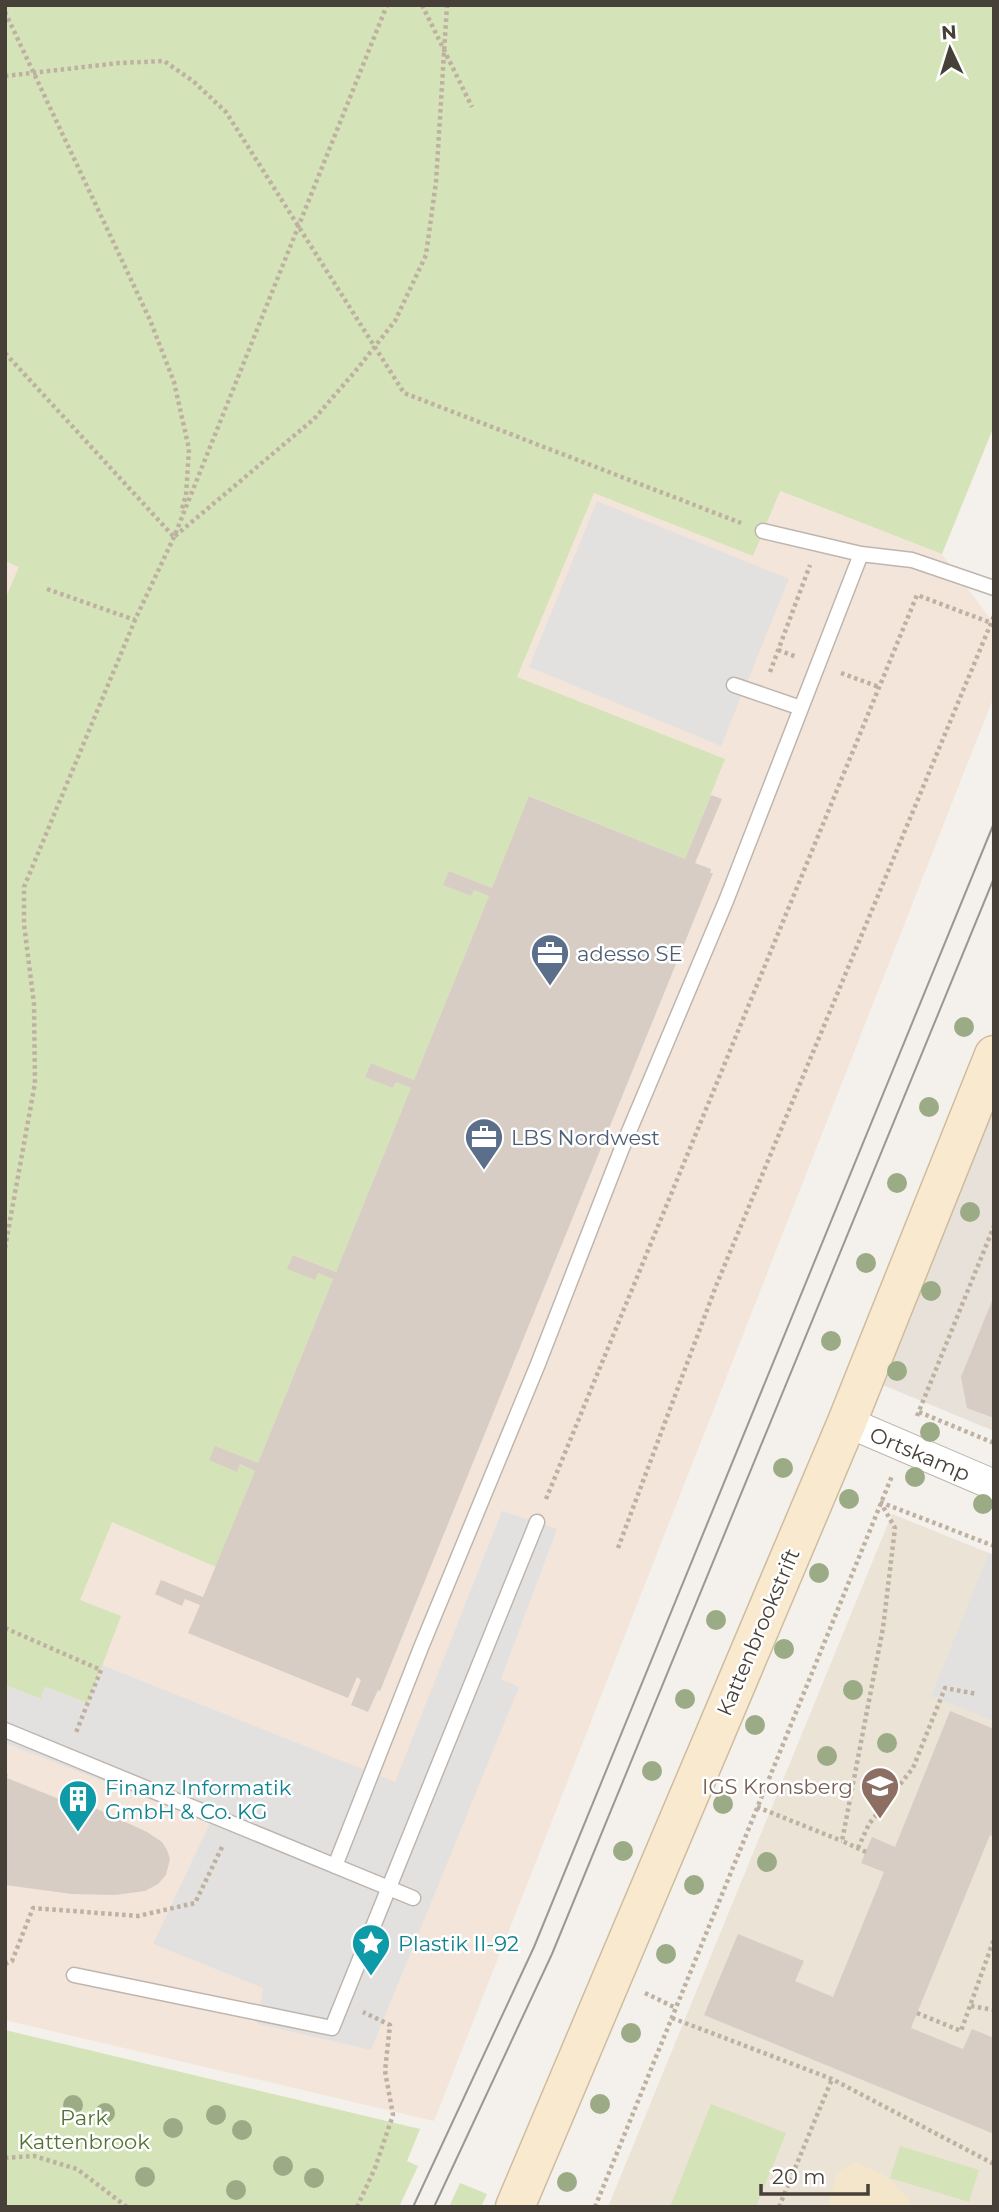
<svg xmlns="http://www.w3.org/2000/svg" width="999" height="2212" viewBox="0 0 999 2212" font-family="Montserrat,sans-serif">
  <rect width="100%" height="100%" fill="#f4f0eb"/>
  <path fill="#e7e1d9" d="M994 1103V1431L878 1383Z"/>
  <path fill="#f3e5d9" d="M335 384 753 556 779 491 942 554 994 624V696L434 2121 5 2020V556Z"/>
  <path fill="#ebe3d6" d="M892 1514 994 1555V2207H608Z"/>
  <path fill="#d5e3b8" d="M5 5H994V426L942 554 780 491 753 556 594 493 517 677 725 759 685 859 530 796 492 888 449 871 444 885 471 896 474 890 489 896 414 1080 371 1063 366 1077 393 1088 396 1082 411 1088 336 1272 294 1255 288 1268 318 1273 333 1279 258 1463 215 1447 240 1464 255 1471 216 1567 112 1522 80 1600 121 1616 88 1703 45 1687 41 1699 5 1685V599L19 567 5 561Z
    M5 2030 420 2129 407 2161 418 2166 399 2207H5Z
    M711 2104 786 2133 756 2207H670Z
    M900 2146 979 2170 969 2202 890 2178Z
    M460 2183 487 2194 481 2207H449Z"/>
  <path fill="#f3e6cb" d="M855 2162 886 2176 909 2198V2207H828L837 2172Z"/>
  <path fill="#e3e1df" d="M597 501 789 579 721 746 529 667Z
    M502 1511 557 1529 501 1679 519 1687 371 2050 258 2024 263 1988 153 1944 210 1823 5 1743V1685L41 1699 45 1687 88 1703 102 1665 395 1782Z
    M989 1553 994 1555V1721L931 1696Z"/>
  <path fill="#d7cdc4" d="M711 795 722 799 695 863 711 869 710 873H713L380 1691 378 1690 368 1712 351 1705 361 1680 357 1677 348 1698 188 1633 200 1605 185 1599 182 1606 155 1594 161 1580 203 1597 255 1471 240 1464 237 1472 209 1460 215 1446 258 1463 333 1279 318 1273 315 1280 287 1269 293 1255 336 1272 411 1088 396 1082 393 1088 365 1077 371 1063 414 1080 489 896 474 890 471 896 443 885 449 871 492 888 529 796 685 859Z
    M994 1296V1418L967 1408 961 1377Z
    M950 1711 994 1729V1837L990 1835 911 2028 963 2049 972 2029 994 2038V2134L704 2015 738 1934 804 1961 795 1981 833 1997 884 1872 861 1863 872 1837 895 1847Z
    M5 1772 8 1774 7 1778 59 1799 61 1795 82 1802 147 1832 162 1842 167 1850 170 1859 166 1875 158 1884 145 1891 115 1895 72 1894 5 1885Z"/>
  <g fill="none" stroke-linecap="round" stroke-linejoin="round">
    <g stroke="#beb6ae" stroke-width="17">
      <path id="lane" d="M763 531 861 554 912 560 994 588
        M734 685 801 708
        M5 1730 413 1898
        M335 1866 422 1645 538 1364 622 1148 726 901 861 554
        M74 1975 332 2028 537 1522"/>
    </g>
    <g stroke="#beb6ae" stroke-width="32">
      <path id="street" d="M847 1422 994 1485"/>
    </g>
    <g stroke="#cebc9f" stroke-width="41">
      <path id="secondary" d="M515 2207 847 1422 994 1055"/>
    </g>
    <path stroke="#beb1a1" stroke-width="4.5" stroke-dasharray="3.5 3.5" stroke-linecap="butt" d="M422 5 472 107
      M5 12 150 320 174 382 189 449 186 495 181 512
      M5 76 119 63 164 61 193 81 226 112 404 393 741 523
      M5 353 174 537
      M175 536 314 419 358 368 395 321 426 255 436 182 447 5
      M47 589 135 620
      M778 650 797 657
      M770 672 810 565
      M841 673 879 687
      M5 1248 35 1083 34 1004 24 924V887L135 620 174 537 387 5
      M919 1412 994 1443
      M917 1416 994 1226
      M546 1499 917 595 994 624
      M880 1502 994 1546
      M618 1548 716 1286 994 616
      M5 1628 101 1670 75 1735
      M757 1807 842 1841
      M858 1848 869 1824 913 1768 945 1688 977 1694
      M866 1852 842 1841 883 1628 895 1528 881 1503
      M5 1964 12 1961 33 1908 138 1916 195 1903 223 1845
      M645 1993 676 2008
      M971 2006 994 2010
      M917 2013 961 2031 994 1939
      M672 2018 832 2079 994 2164
      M5 2158 34 2156 77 2169 127 2207
      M357 2207 375 2168 393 2115 385 2071 390 2025 363 2012
      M595 2207 892 1476
      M779 2207 832 2079"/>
    <use href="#lane" stroke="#fff" stroke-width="14"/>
    <use href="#street" stroke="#fff" stroke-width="30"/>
    <use href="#secondary" stroke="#f9eacf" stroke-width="38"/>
    <path stroke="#989898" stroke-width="2" d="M413 2207 534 1947 994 823
      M434 2207 552 1954 994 878"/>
  </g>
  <g fill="#9bab85">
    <circle cx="964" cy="1027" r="10"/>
    <circle cx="929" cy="1107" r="10"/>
    <circle cx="897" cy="1183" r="10"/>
    <circle cx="970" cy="1212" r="10"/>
    <circle cx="866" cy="1263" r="10"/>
    <circle cx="931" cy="1291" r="10"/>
    <circle cx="831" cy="1341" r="10"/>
    <circle cx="897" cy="1371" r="10"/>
    <circle cx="930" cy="1432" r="10"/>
    <circle cx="783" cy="1468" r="10"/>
    <circle cx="915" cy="1477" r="10"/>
    <circle cx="849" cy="1499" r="10"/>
    <circle cx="983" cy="1504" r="10"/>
    <circle cx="819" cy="1573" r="10"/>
    <circle cx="716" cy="1620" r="10"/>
    <circle cx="784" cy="1649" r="10"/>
    <circle cx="853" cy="1690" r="10"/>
    <circle cx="685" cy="1699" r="10"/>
    <circle cx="755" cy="1725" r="10"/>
    <circle cx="887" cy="1743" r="10"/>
    <circle cx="827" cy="1756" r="10"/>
    <circle cx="652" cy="1771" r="10"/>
    <circle cx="723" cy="1804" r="10"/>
    <circle cx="623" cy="1851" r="10"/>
    <circle cx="767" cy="1862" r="10"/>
    <circle cx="694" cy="1885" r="10"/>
    <circle cx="666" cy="1954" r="10"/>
    <circle cx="631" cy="2033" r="10"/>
    <circle cx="600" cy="2104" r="10"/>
    <circle cx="73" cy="2105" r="10"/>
    <circle cx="105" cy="2113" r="10"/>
    <circle cx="216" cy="2115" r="10"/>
    <circle cx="173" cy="2128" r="10"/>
    <circle cx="242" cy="2130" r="10"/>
    <circle cx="283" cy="2166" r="10"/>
    <circle cx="145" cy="2177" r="10"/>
    <circle cx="314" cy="2178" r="10"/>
    <circle cx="567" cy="2182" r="10"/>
    <circle cx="236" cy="2190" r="10"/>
  </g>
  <defs>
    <g id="office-pin" transform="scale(2.0125)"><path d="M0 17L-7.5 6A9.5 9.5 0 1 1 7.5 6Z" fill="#5c6f8a" stroke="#fff"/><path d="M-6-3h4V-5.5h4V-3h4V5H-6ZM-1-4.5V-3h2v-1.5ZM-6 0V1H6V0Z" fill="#fff"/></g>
    <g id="school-pin" transform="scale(2.0125)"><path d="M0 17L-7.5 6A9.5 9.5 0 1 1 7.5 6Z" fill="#8d6e63" stroke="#fff"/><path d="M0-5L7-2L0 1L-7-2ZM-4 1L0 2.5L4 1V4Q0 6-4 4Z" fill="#fff"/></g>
    <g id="building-pin" transform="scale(2.0125)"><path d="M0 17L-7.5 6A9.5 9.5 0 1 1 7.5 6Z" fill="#0f9aa8" stroke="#fff"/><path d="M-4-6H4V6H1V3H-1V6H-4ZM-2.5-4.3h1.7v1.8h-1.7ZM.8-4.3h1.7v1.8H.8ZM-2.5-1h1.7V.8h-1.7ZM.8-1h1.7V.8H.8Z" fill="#fff"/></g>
    <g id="sight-pin" transform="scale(2.0125)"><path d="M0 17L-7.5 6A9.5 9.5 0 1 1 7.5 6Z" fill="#0f9aa8" stroke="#fff"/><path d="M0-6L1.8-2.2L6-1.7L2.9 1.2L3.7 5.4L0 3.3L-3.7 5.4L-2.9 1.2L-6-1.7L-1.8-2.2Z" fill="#fff"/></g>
  </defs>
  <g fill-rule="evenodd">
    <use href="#office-pin" x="550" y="953"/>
    <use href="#office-pin" x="484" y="1137"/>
    <use href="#school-pin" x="880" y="1786"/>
    <use href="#building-pin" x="78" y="1799"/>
    <use href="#sight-pin" x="371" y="1943"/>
  </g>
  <g text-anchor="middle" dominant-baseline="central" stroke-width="5" stroke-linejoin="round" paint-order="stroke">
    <g font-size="21" fill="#4e5e75" stroke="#fff" text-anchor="start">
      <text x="577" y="953">adesso SE</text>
      <text x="511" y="1137">LBS Nordwest</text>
    </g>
    <g font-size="21" fill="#474039" stroke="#fff">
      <text transform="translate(920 1454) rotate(23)">Ortskamp</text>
      <text transform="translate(758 1632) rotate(-67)">Kattenbrookstrift</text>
    </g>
    <g font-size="21" fill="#785e54" stroke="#fff" text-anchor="end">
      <text x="853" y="1786">IGS Kronsberg</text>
    </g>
    <g font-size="21" fill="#0d838f" stroke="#fff" text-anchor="start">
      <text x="105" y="1787">Finanz Informatik<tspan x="105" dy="24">GmbH &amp; Co. KG</tspan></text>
      <text x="398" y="1943">Plastik II-92</text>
    </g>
    <g font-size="21" fill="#527332" stroke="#fff">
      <text x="84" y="2117">Park<tspan x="84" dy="24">Kattenbrook</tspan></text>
    </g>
  </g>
  <rect width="999" height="2212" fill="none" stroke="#474039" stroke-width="14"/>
  <g transform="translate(950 49) rotate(356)" stroke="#ffffff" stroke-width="5" paint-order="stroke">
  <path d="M0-5L12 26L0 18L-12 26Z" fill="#474039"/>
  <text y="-10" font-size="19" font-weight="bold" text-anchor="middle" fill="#474039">N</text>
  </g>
  <path d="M761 2184v10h107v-10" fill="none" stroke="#474039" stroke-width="3.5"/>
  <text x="772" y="2184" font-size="21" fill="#474039" stroke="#ffffff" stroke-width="5" paint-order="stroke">20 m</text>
</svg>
